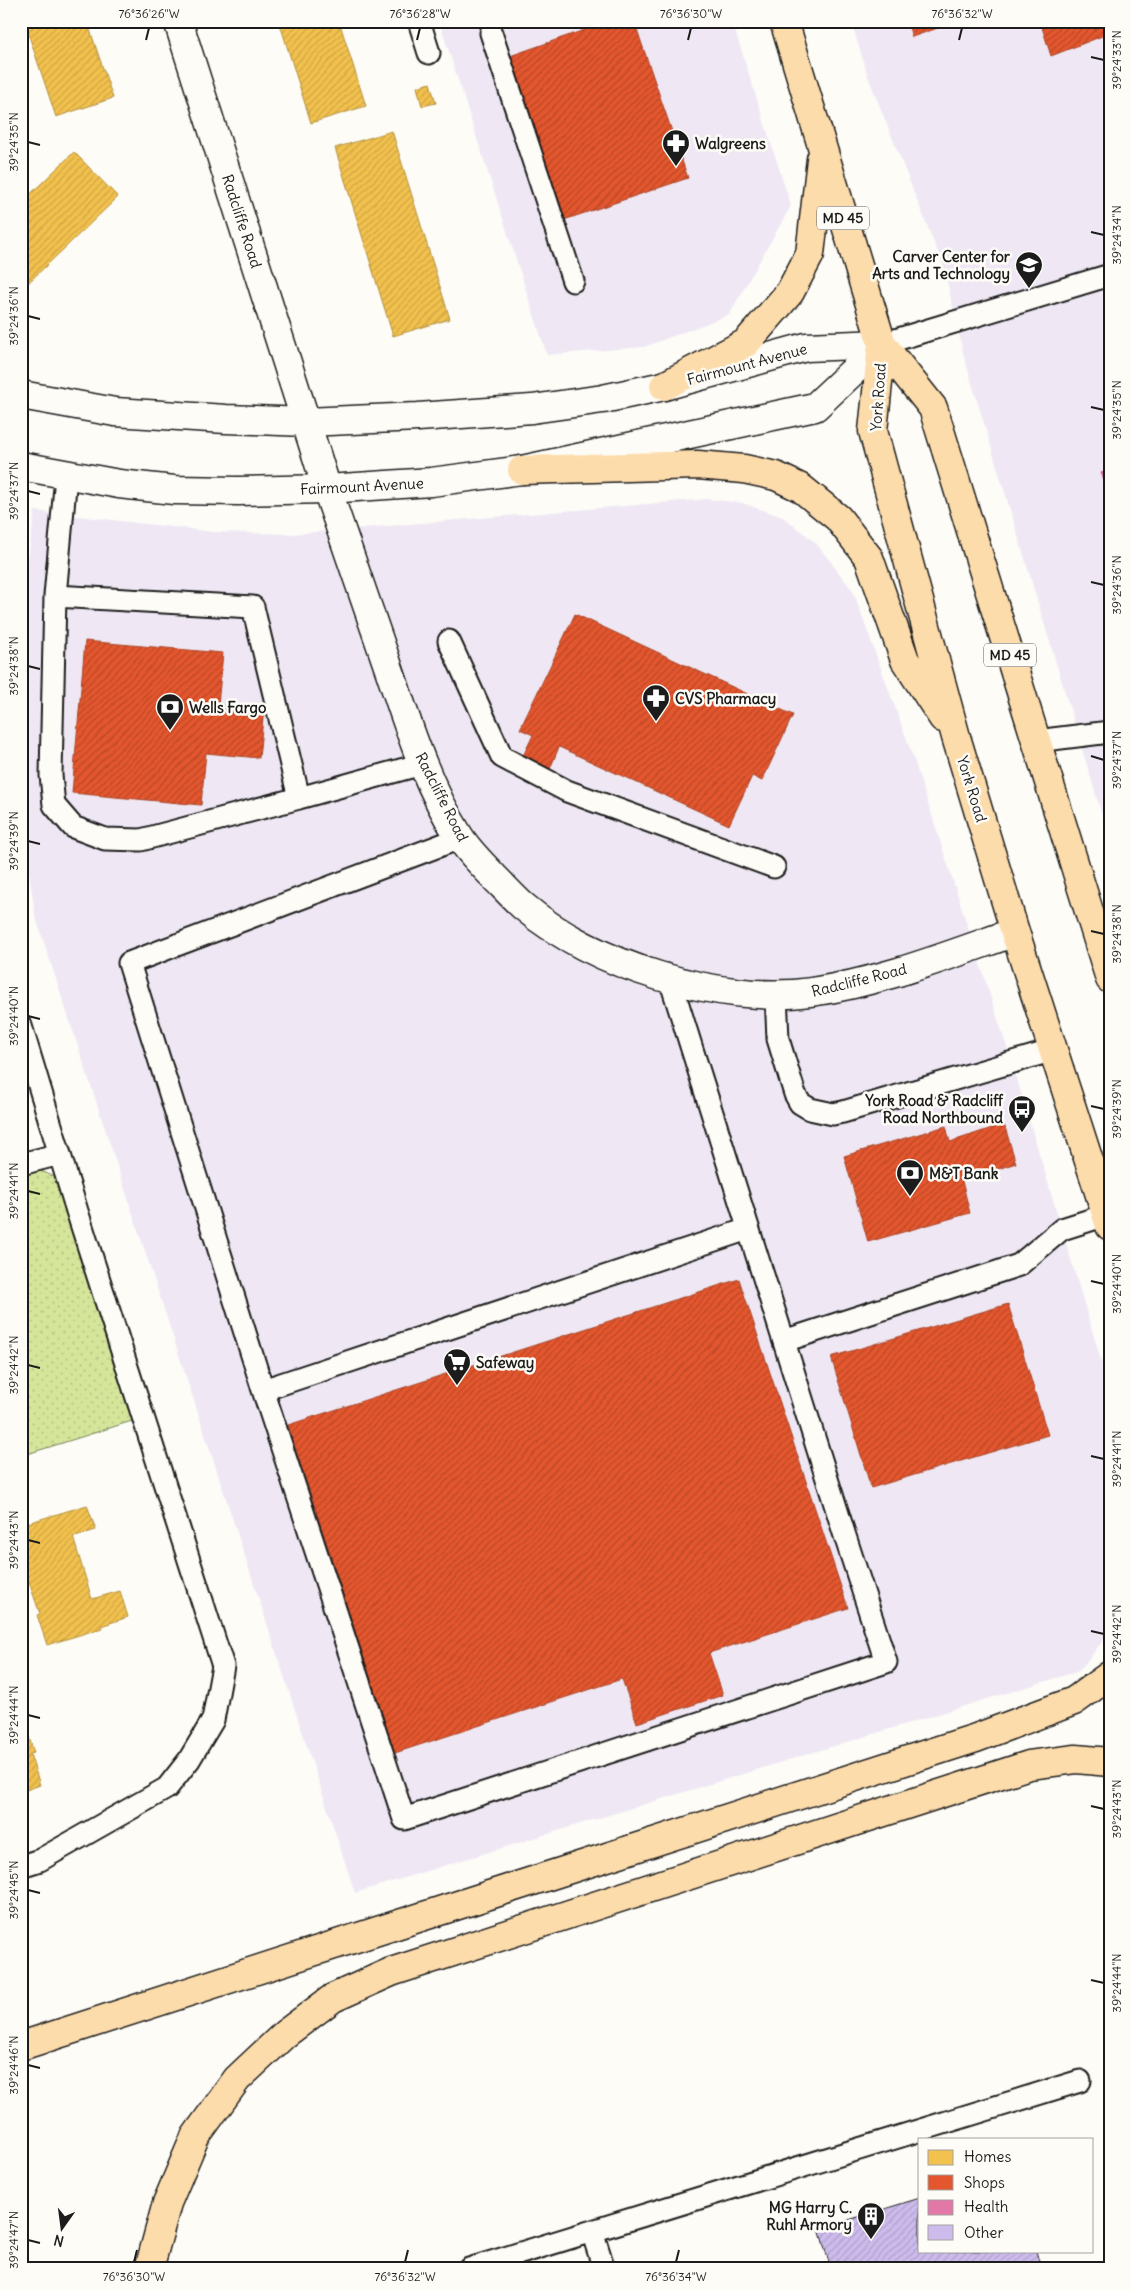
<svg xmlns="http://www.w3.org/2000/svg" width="1131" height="2290" viewBox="0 0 1131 2290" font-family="Delius,sans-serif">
  <defs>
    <pattern id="park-dots" width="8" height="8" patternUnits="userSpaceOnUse" patternTransform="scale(1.25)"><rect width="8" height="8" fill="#d5e69a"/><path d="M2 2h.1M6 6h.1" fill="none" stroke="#b6c584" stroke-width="1.8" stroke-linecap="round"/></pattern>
    <pattern id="homes-hatch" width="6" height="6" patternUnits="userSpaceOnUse" patternTransform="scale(1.25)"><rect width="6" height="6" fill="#f2c14e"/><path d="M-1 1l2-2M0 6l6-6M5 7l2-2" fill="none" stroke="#cfa544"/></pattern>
    <pattern id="shops-hatch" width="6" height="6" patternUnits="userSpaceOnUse" patternTransform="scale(1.25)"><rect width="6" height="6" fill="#e4572e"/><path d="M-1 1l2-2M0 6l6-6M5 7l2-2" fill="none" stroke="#b84726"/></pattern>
    <pattern id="health-hatch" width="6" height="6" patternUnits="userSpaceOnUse" patternTransform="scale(1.25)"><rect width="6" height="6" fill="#e377a8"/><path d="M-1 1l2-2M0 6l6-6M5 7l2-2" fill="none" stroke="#b76188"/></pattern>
    <pattern id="building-hatch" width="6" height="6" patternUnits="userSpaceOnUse" patternTransform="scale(1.25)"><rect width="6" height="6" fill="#cdbbec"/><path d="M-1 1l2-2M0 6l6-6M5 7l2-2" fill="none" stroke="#afa0ca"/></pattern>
  </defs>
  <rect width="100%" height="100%" fill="#fdfcf7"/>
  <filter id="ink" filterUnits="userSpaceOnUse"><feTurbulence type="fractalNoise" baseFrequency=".02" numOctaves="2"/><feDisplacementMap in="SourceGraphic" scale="10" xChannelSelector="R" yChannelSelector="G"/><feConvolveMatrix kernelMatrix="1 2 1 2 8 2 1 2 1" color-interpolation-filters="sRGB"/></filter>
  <g filter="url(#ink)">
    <path fill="#efe8f4" d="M439 21H732L791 206 729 315 644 347 547 355Z
      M851 21H1110V842L964 357 944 268 868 77Z
      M706 499 742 503 783 517 816 543 853 591 912 754 1013 1066 1110 1390V1632L1079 1671 355 1893 35 915 21 815V605L35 511 215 532 292 534Z"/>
    <path fill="url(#park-dots)" stroke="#78815b" d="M37 1169 59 1179 135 1420 21 1456V1174Z"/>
    <path fill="url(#homes-hatch)" stroke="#b2903f" d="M24 21H87L113 98 56 117Z
      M279 21H339L366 106 311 123Z
      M430 83 436 103 422 106 417 87Z
      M392 131 450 319 393 336 335 148Z
      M74 152 118 197 26 285 21 281V203Z
      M87 1505 96 1530 73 1537 92 1599 120 1591 128 1617 101 1626 102 1628 47 1645 37 1615 40 1614 21 1559V1525Z
      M21 1712 34 1753 30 1754 40 1785 21 1792Z"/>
    <path fill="url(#shops-hatch)" stroke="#a84529" d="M610 21H634L688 178 564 220 507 57Z
      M907 21H958L912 37Z
      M1040 21H1110V33L1051 56Z
      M575 614 793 715 762 781 752 776 729 825 559 747 550 769 523 756 533 735 520 729Z
      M85 641 223 653 218 705 264 709 259 758 206 753 201 805 72 793Z
      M1004 1124 1016 1163 962 1181 970 1213 868 1242 844 1156 946 1126 950 1142Z
      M739 1279 848 1608 709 1653 723 1695 637 1723 622 1679 395 1753 288 1425Z
      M1008 1304 1048 1435 871 1488 831 1357Z"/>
    <path fill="url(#health-hatch)" stroke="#a75c7e" d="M1110 469V500L1101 472Z"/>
    <path fill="url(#building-hatch)" stroke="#1c1c1c" d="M920 2198V2251H1036L1041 2269H831L819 2229Z"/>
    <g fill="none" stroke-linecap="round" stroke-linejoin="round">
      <g stroke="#1c1c1c" stroke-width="25">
        <path id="service" d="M419 21 429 53
          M491 33 573 281
          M882 344 1110 275
          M66 476 55 596 253 607 299 798 422 764
          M55 596 51 775 54 805 73 827 105 839 141 840 299 798
          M449 641 502 757 567 791 774 867
          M1036 741 1110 732
          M460 838 129 963 263 1390 404 1819 886 1662 845 1536 670 979
          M776 994 778 1039 795 1094 800 1103 810 1109 833 1114 843 1112 1054 1050
          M21 1026 77 1211 223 1666 213 1720 189 1760 167 1788 40 1860 21 1866
          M21 1164 60 1154
          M784 1341 1019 1265 1062 1229 1106 1215
          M263 1390 748 1229
          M592 2231 604 2269
          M469 2269 1080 2081"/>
      </g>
      <g stroke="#1c1c1c" stroke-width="31">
        <path id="minor" d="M178 21 306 422
          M327 489C348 550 369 611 390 672 409 728 427 786 459 836 468 851 483 865 495 878 504 887 513 897 523 906 592 965 721 1005 811 992 881 982 949 955 1015 932"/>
      </g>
      <g stroke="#1c1c1c" stroke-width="31">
        <path id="secondary" d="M21 395 115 412 226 419 306 422 418 417 532 409 603 399 664 386 806 347 882 344
          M306 422 327 489
          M21 466 119 484 174 490 238 491 327 489 431 482 522 470 815 407 882 344"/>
      </g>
      <g stroke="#1c1c1c" stroke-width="31">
        <path id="primary" d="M784 21 882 344 933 408 1110 979
          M882 344 873 431 956 737 1015 932 1110 1226
          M664 386 746 343 790 292 810 254 821 159
          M522 470 698 465 744 469 776 476 801 488 838 518 869 558 905 660 943 718"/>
      </g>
      <g stroke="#1c1c1c" stroke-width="31">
        <path id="motorway" d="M21 2046 976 1738 1074 1701 1110 1675
          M149 2269 167 2203 195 2137 237 2079 285 2034 333 1998 391 1972 1029 1765 1076 1759 1110 1762"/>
      </g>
      <use href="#service" stroke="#fdfcf7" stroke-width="21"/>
      <use href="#minor" stroke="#fdfcf7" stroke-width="28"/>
      <use href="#secondary" stroke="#fdfcf7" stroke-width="28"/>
      <use href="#primary" stroke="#fddcac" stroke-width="28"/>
      <use href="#motorway" stroke="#fddcac" stroke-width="28"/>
    </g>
  </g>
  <path fill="none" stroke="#1c1c1c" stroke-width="2" d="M146 40 149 28M417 40 420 28M688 40 691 28M959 40 962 28M1091 57 1104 60M28 142 40 145M1091 232 1104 235M28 316 40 319M1091 407 1104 410M28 491 40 494M1091 582 1104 585M28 666 40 669M1091 756 1104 760M28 841 40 844M1091 931 1104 934M28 1016 40 1019M1091 1106 1104 1109M28 1191 40 1194M1091 1281 1104 1284M28 1365 40 1368M1091 1456 1104 1459M28 1540 40 1543M1091 1631 1104 1634M28 1715 40 1718M1091 1806 1104 1809M28 1890 40 1893M1091 1980 1104 1983M28 2065 40 2068M28 2240 40 2243M134 2262 137 2250M405 2262 408 2250M676 2262 679 2250"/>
  <defs>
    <g id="pharmacy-pin" transform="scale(1.4375)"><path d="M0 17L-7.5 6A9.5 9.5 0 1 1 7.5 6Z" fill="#1c1c1c" stroke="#fdfcf7"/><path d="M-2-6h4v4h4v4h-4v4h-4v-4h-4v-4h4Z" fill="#fff"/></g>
    <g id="school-pin" transform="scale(1.4375)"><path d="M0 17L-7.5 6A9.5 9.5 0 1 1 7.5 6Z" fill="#1c1c1c" stroke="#fdfcf7"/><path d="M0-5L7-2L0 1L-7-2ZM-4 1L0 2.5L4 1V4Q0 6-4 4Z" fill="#fff"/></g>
    <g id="bank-pin" transform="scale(1.4375)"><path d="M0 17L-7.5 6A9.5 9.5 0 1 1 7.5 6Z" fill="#1c1c1c" stroke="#fdfcf7"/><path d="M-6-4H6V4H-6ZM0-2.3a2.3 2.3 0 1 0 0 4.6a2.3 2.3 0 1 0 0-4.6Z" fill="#fff"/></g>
    <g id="bus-pin" transform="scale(1.4375)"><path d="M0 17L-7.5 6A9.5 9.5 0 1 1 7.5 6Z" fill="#1c1c1c" stroke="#fdfcf7"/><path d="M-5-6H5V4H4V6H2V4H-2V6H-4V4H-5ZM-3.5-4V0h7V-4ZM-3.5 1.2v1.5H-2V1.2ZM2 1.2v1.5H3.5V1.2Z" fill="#fff"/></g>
    <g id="supermarket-pin" transform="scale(1.4375)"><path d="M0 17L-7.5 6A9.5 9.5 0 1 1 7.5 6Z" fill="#1c1c1c" stroke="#fdfcf7"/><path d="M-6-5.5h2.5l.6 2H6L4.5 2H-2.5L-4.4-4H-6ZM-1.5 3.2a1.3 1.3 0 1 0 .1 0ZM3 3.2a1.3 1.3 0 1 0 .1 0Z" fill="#fff"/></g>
    <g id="building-pin" transform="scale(1.4375)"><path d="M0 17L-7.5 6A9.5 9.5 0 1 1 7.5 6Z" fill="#1c1c1c" stroke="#fdfcf7"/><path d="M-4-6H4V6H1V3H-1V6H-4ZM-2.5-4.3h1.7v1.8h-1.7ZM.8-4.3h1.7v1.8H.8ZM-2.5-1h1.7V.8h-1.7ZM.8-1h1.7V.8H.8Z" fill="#fff"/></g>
  </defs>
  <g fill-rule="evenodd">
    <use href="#pharmacy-pin" x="676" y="143"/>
    <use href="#school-pin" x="1029" y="265"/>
    <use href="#pharmacy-pin" x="656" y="698"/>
    <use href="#bank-pin" x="170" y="707"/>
    <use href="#bus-pin" x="1022" y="1109"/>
    <use href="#bank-pin" x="910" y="1173"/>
    <use href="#supermarket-pin" x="457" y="1362"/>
    <use href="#building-pin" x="871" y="2216"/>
  </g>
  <g text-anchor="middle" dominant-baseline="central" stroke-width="5" stroke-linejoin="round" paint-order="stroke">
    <g fill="#fdfcf7" stroke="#605f5e" stroke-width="1">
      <rect x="817" y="206.5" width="52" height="23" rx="4"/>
      <rect x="984" y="643.5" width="52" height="23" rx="4"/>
    </g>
    <g font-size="14" font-weight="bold" fill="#1c1c1c">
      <text x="843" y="218">MD 45</text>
      <text x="1010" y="655">MD 45</text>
    </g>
    <g font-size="15" font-weight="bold" fill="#1c1c1c" stroke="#fdfcf7" text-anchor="start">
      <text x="695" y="143">Walgreens</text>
      <text x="1010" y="256" text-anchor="end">Carver Center for<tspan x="1010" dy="17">Arts and Technology</tspan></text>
      <text x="675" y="698">CVS Pharmacy</text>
      <text x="189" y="707">Wells Fargo</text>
      <text x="1003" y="1100" text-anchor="end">York Road &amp; Radcliff<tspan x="1003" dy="17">Road Northbound</tspan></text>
      <text x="929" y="1173">M&amp;T Bank</text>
      <text x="476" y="1362">Safeway</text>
      <text x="852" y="2207" text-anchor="end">MG Harry C.<tspan x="852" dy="17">Ruhl Armory</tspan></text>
    </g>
    <g font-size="15" fill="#1c1c1c" stroke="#fdfcf7">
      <text transform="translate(242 221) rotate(72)">Radcliffe Road</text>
      <text transform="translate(747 364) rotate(-15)">Fairmount Avenue</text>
      <text transform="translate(878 397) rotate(-86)">York Road</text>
      <text transform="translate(362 486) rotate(-3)">Fairmount Avenue</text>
      <text transform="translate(972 789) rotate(73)">York Road</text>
      <text transform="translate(442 797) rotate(63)">Radcliffe Road</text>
      <text transform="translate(859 980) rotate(-14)">Radcliffe Road</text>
    </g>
  </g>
  <rect width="1131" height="2290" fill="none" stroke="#fdfcf7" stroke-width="55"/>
  <rect x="918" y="2138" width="175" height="115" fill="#fdfcf7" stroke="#a3a29f"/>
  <rect x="928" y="2150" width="25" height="15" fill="#f2c14e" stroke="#a3a29f"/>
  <text x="964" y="2162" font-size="15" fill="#1c1c1c">Homes</text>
  <rect x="928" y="2175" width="25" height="15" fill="#e4572e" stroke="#a3a29f"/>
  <text x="964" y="2188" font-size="15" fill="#1c1c1c">Shops</text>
  <rect x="928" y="2200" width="25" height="15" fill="#e377a8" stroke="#a3a29f"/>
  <text x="964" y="2212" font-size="15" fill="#1c1c1c">Health</text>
  <rect x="928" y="2225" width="25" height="15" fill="#cdbbec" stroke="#a3a29f"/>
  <text x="964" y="2238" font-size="15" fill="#1c1c1c">Other</text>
  <g transform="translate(62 2228) rotate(194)" stroke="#fdfcf7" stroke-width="4" paint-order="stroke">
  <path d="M0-4L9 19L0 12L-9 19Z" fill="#1c1c1c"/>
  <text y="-8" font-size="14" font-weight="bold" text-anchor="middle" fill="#1c1c1c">N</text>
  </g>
  <rect x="28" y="28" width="1076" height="2234" fill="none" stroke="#1c1c1c" stroke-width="2"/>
  <g font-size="12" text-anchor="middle" fill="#1c1c1c">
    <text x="149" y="18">76°36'26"W</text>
    <text x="420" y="18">76°36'28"W</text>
    <text x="691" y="18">76°36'30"W</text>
    <text x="962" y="18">76°36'32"W</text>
    <text transform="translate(1117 60) rotate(-90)" y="4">39°24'33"N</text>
    <text transform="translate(14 142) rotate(-90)" y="4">39°24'35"N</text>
    <text transform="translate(1117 235) rotate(-90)" y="4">39°24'34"N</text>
    <text transform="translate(14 316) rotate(-90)" y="4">39°24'36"N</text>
    <text transform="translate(1117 410) rotate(-90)" y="4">39°24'35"N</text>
    <text transform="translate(14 491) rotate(-90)" y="4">39°24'37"N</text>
    <text transform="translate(1117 585) rotate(-90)" y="4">39°24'36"N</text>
    <text transform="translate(14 666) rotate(-90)" y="4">39°24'38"N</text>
    <text transform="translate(1117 760) rotate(-90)" y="4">39°24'37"N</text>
    <text transform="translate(14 841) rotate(-90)" y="4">39°24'39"N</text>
    <text transform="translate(1117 934) rotate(-90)" y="4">39°24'38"N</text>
    <text transform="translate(14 1016) rotate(-90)" y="4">39°24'40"N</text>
    <text transform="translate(1117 1109) rotate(-90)" y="4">39°24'39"N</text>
    <text transform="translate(14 1191) rotate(-90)" y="4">39°24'41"N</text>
    <text transform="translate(1117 1284) rotate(-90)" y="4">39°24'40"N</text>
    <text transform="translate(14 1365) rotate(-90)" y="4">39°24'42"N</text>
    <text transform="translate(1117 1459) rotate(-90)" y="4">39°24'41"N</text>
    <text transform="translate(14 1540) rotate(-90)" y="4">39°24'43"N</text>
    <text transform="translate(1117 1634) rotate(-90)" y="4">39°24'42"N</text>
    <text transform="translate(14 1715) rotate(-90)" y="4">39°24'44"N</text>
    <text transform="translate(1117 1809) rotate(-90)" y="4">39°24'43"N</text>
    <text transform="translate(14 1890) rotate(-90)" y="4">39°24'45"N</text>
    <text transform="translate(1117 1983) rotate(-90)" y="4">39°24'44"N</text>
    <text transform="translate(14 2065) rotate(-90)" y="4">39°24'46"N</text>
    <text transform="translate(14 2240) rotate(-90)" y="4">39°24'47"N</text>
    <text x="134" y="2281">76°36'30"W</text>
    <text x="405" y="2281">76°36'32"W</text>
    <text x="676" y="2281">76°36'34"W</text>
  </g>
</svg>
